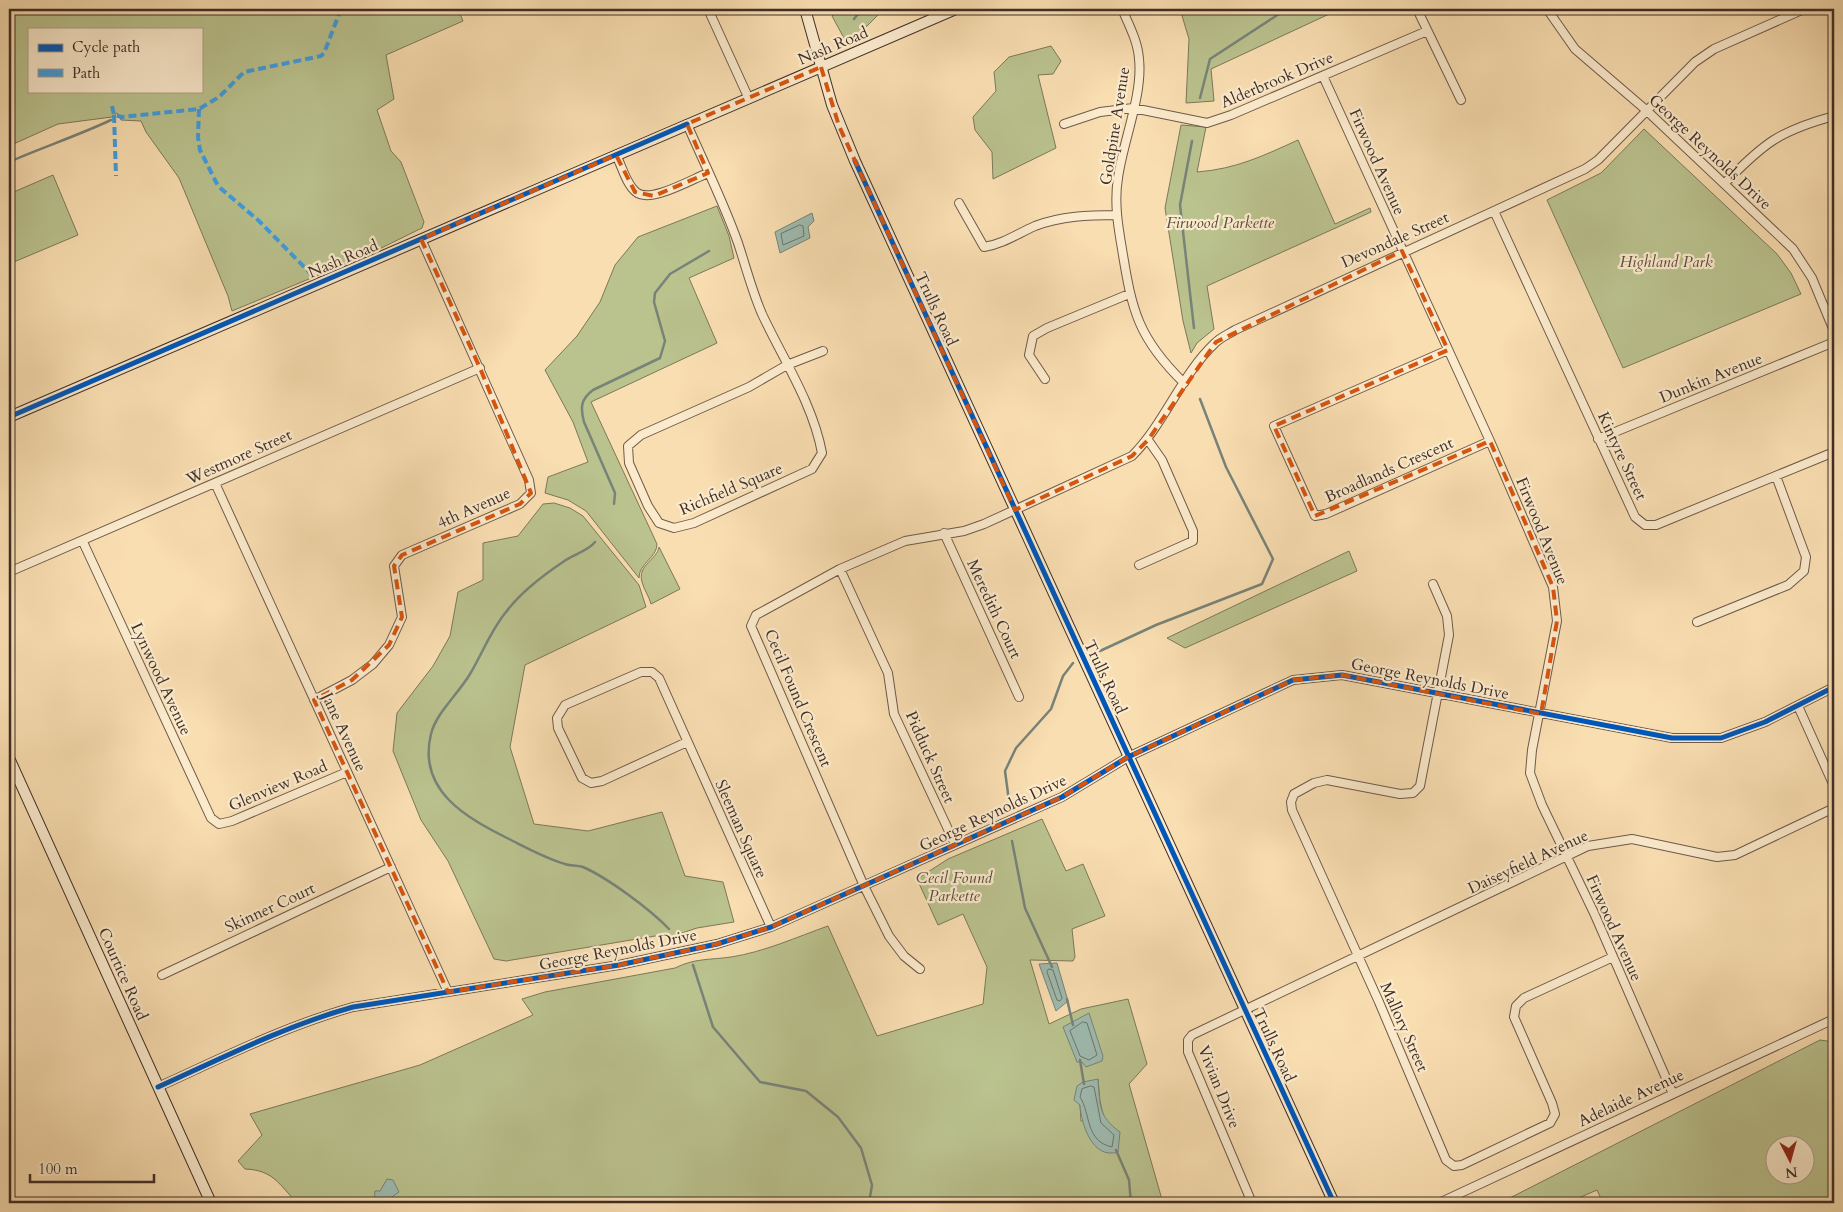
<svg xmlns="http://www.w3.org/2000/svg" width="1843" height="1212" viewBox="0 0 1843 1212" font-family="Cardo,serif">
  <rect width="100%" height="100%" fill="#f9deb1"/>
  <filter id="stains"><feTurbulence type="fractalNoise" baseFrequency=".004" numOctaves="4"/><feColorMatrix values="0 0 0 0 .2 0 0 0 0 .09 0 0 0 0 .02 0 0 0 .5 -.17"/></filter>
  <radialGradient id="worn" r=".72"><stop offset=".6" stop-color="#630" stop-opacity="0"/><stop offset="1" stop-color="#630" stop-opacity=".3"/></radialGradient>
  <path fill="#bac28e" stroke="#7c785a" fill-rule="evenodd" d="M9 9H458L463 21 386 55 394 99 377 110 391 151 401 162 424 222 422 228 369 254 232 311 228 296 179 178 146 132 141 121 121 120 117 113 112 117 58 124 9 146ZM29 29H201V91H29Z
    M840 9H884L853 40H845L832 16Z
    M1180 9H1340L1211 69 1214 101 1186 103 1189 39Z
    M1051 46 1061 61 1053 74 1038 75 1056 148 993 179 992 152 975 130 973 117 996 91 994 72 1009 57Z
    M1181 125 1206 127 1197 172C1236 169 1263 156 1298 140L1335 224 1370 208 1371 212 1207 286 1214 329 1197 343 1191 353 1183 321 1165 208Z
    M1644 129 1777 254 1791 273 1801 294 1623 368 1547 200 1601 173Z
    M53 175 78 235 9 264V194Z
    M717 206 729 236 734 258 689 278 717 343 591 402 657 544C657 558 639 563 639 578L586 511 568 500 545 493 548 477 588 462 573 422 545 370 577 336 600 302 615 265 638 237Z
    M554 503 570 508 583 516 639 585 646 607 525 665 510 747 534 824 588 831 662 812 685 876 723 882 734 922 697 928 670 937 655 936 506 961 494 959 448 861 421 820 393 751 397 713 433 666 450 636 458 592 483 580V543L518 536 543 504Z
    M659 547 680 589 651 604C649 596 644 590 642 582 637 565 657 560 659 547Z
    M1349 551 1357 571 1185 648 1167 638Z
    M1042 819 1066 871 1083 864 1105 916 1072 929 1075 957 1073 961 1030 960 1049 1024 1081 1009 1128 999 1147 1064 1129 1084 1163 1203H297C279 1184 273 1170 245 1169L238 1161 262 1135 250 1114 420 1065 533 1015 522 999 545 992 675 968C695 958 710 960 731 957 764 952 797 937 828 926L877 1036 983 1004 987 967 963 914 938 925 917 879 948 859ZM1098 1079 1100 1101 1105 1122 1081 1121 1080 1105Z
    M1820 1040 1834 1042V1203H1603L1597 1190 1567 1203H1500ZM1776 1144H1806V1174H1776Z"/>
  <path fill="#9ebbb0" stroke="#788379" d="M812 213 814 221 808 227 810 238 780 253 775 232Z
    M1057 963 1068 1001 1056 1011 1039 964Z
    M1089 1013 1103 1056 1102 1061 1086 1067 1082 1062H1077L1063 1027Z
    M1098 1079C1100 1105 1098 1116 1120 1132L1118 1152C1092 1160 1081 1123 1080 1105L1074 1100 1077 1086 1083 1082Z
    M387 1179 393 1180 399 1192 383 1203H374L375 1191H380Z"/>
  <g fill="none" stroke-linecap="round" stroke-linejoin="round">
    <path stroke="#6e746c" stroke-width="1" d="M800 225 803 226 804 236 783 245 781 234Z
      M1049 969 1053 970 1062 998 1060 1001 1057 1000 1047 972Z
      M1083 1022 1087 1023 1097 1055 1089 1060 1080 1056 1070 1031Z
      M1091 1086 1094 1087 1101 1123 1114 1135 1112 1147C1085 1141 1091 1114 1080 1097L1082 1089Z"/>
    <path stroke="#788379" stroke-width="2.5" d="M854 19 862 9
      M1200 98 1210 59 1279 14 1282 9
      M1192 141 1180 205 1194 328
      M9 162C43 147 77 136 111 120
      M614 504 615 493 584 422C580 407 581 399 593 390L660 358 665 341 654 302 655 293 670 274 709 251
      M595 542C587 552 573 554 563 562 542 576 521 592 506 612 491 630 482 654 470 674 459 693 436 713 431 734 417 791 467 818 509 839 527 848 545 858 565 864 570 866 577 865 583 867 608 878 651 910 669 929
      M1100 651 1156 625 1262 584 1273 559 1226 467 1200 399
      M1009 801 1005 771 1016 748 1051 709 1063 676 1073 663
      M1012 841 1025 908 1052 967
      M693 965 713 1027 760 1082 806 1091 838 1117 861 1148 872 1185 869 1203
      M1067 999 1073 1025
      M1080 1060 1084 1084
      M1116 1150 1129 1180 1131 1203"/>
    <g stroke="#6e5a4a" stroke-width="10">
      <path id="street" d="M708 9 749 99
        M1122 9C1129 25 1138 42 1139 59 1143 95 1123 141 1118 178 1114 202 1118 226 1122 249 1132 311 1138 338 1184 383
        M1417 9 1461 100
        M1547 9 1575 49 1646 110 1793 249 1812 278 1834 331
        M1323 76 1490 441 1553 587 1557 621 1532 750 1530 773 1542 805 1594 913 1673 1094
        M687 124C704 163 724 203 738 243 746 267 752 291 762 314 783 359 813 404 822 453L812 469 694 523 674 528 659 523 648 506 629 463 628 446 641 435 749 387 787 365 823 351
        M1064 124 1100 112 1133 108 1207 123 1231 115 1427 31
        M616 155C622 166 626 184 636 192 650 204 692 179 708 173
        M1724 184C1764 143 1779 131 1834 116
        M959 203 984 247C1003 244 1017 234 1035 226 1061 216 1089 215 1117 215
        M1494 211 1635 517 1645 525H1656L1834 452
        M1448 350 1274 426 1315 516 1326 514 1490 441
        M1045 379 1029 355 1033 336 1047 328 1129 294
        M1598 439 1834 342
        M215 483 448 992
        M944 533 1019 697
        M83 542 211 818 219 824 232 821 347 772
        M1139 565 1193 541V531L1162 460 1148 440
        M840 569 888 673 894 714 955 844
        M9 572 480 368
        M1433 584 1447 616 1449 635 1420 786 1413 793 1400 794 1327 780 1314 783 1294 794 1291 802 1292 810 1379 1002 1446 1160 1454 1166 1462 1165 1550 1123 1555 1114 1552 1103 1514 1017 1516 1006 1524 998 1613 957
        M1697 622 1788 585 1804 571 1806 557 1776 476
        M314 700 352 680 373 664 389 645 402 617 394 566 402 555 520 504 531 493 529 480 421 239
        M1798 706 1834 786
        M687 742 602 781 591 783 582 778 558 728 557 718 565 705 641 672H652L659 678 771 927
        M920 969 904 956 889 936 864 886 751 626 756 615 840 569 905 541 964 531 984 524 1132 456C1165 423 1181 375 1215 343 1221 337 1229 334 1235 330L1585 169 1598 160 1695 62 1714 49 1804 9
        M162 975 391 867
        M158 1087C222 1058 285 1026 353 1007L619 965 717 944 771 927 1062 797 1128 757 1293 680 1342 675 1672 738H1721L1765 722 1834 687
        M1252 1203 1188 1052V1040L1192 1035 1588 846 1632 839 1717 857 1735 855 1834 808
        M1439 1203 1834 1019"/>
    </g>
    <g stroke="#3f2e27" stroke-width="12">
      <path id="secondary" d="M805 9 832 105 855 161 1334 1203
        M9 417 956 9
        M9 758 211 1203"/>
    </g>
    <use href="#street" stroke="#fbeacc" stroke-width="8"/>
    <use href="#secondary" stroke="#fbeacc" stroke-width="10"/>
    <path stroke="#3f9de0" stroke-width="4" stroke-dasharray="8 4" stroke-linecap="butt" d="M112 106 114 115 122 117 199 109 219 97 244 72 321 56 324 53 341 9
      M199 109 198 137 200 150 218 186 259 221 311 274
      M114 115 116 176"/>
    <g stroke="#fbeacc" stroke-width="8">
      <path id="cycleway" d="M855 161 1334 1203
        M9 417 687 124
        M158 1087C222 1058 285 1026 353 1007L619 965 717 944 771 927 1062 797 1128 757 1293 680 1342 675 1672 738H1721L1765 722 1834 687"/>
    </g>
    <use href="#cycleway" stroke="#0057b8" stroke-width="5"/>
  </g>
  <path fill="none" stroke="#d7550f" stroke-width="4" stroke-dasharray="10 6" stroke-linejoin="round" d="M821 67 839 126 1015 510 1132 456 1148 440 1216 342 1402 251 1448 350 1274 426 1315 516 1490 441 1553 587 1557 621 1541 714 1342 675 1293 680 1128 757 1062 797 771 927 717 944 619 965 448 992 314 700 352 680 389 645 402 617 394 566 402 555 520 504 531 493 480 368 421 239 616 155 635 192 654 196 708 173 687 124Z"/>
  <g text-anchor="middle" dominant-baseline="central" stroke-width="4.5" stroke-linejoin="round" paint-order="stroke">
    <g font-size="16" fill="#3f2e27" stroke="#fbeacc">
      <text transform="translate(833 46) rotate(-23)">Nash Road</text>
      <text transform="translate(1277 80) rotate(-23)">Alderbrook Drive</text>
      <text transform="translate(1115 126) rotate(-81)">Goldpine Avenue</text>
      <text transform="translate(1710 152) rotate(43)">George Reynolds Drive</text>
      <text transform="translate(1377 162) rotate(66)">Firwood Avenue</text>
      <text transform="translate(1395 240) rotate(-24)">Devondale Street</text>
      <text transform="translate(343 259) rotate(-23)">Nash Road</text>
      <text transform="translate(936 309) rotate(65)">Trulls Road</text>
      <text transform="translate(1711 378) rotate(-22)">Dunkin Avenue</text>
      <text transform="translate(1622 456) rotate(65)">Kintyre Street</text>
      <text transform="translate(239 457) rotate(-24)">Westmore Street</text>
      <text transform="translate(1389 470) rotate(-24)">Broadlands Crescent</text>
      <text transform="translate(731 489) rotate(-23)">Richfield Square</text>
      <text transform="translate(474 508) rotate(-24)">4th Avenue</text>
      <text transform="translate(1542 531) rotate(68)">Firwood Avenue</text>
      <text transform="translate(994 609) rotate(65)">Meredith Court</text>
      <text transform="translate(1105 677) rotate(65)">Trulls Road</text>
      <text transform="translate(161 679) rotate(65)">Lynwood Avenue</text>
      <text transform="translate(1430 679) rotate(11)">George Reynolds Drive</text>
      <text transform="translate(798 698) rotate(67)">Cecil Found Crescent</text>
      <text transform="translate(344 732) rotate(65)">Jane Avenue</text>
      <text transform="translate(930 757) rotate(66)">Pidduck Street</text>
      <text transform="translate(278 786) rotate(-23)">Glenview Road</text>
      <text transform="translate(993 813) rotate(-25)">George Reynolds Drive</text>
      <text transform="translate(741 829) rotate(66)">Sleeman Square</text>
      <text transform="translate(1528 862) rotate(-25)">Daiseyfield Avenue</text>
      <text transform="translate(270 908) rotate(-25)">Skinner Court</text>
      <text transform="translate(1614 928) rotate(66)">Firwood Avenue</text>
      <text transform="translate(618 950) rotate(-11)">George Reynolds Drive</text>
      <text transform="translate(123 974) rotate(66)">Courtice Road</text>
      <text transform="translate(1404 1027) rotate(66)">Mallory Street</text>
      <text transform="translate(1274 1045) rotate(65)">Trulls Road</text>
      <text transform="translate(1219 1087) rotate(68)">Vivian Drive</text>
      <text transform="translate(1631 1098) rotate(-25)">Adelaide Avenue</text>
    </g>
    <g font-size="16" font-style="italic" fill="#584c3c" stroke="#fbeacc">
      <text x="1220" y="223">Firwood Parkette</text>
      <text x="1666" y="262">Highland Park</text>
      <text x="954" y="878">Cecil Found<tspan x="954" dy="18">Parkette</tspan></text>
    </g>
  </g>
  <rect width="1843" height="1212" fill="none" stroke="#f9deb1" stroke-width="30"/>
  <rect x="10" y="10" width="1823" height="1192" fill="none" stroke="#3f2e27" stroke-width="2.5"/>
  <rect x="15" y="15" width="1813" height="1182" fill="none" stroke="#3f2e27"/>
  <rect x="28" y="28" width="175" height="65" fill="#fbeacc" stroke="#b09f8a"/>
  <rect x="38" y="44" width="25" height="8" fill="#0057b8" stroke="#b09f8a"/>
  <text x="72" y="52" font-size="15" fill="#3f2e27">Cycle path</text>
  <rect x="38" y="69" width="25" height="8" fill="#3f9de0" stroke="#b09f8a"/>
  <text x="72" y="78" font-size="15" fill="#3f2e27">Path</text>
  <g transform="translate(1790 1160) rotate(174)"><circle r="24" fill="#fbeacc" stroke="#b09f8a"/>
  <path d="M0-4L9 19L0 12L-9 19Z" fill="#8f2418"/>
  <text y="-8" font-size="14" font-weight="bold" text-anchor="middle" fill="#3f2e27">N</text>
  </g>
  <path d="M30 1174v8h124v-8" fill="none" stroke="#3f2e27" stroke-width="2.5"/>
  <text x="38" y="1174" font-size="15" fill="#3f2e27" stroke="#fbeacc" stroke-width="4" paint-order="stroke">100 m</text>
  <rect width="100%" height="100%" filter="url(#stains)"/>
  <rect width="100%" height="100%" fill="url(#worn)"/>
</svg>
